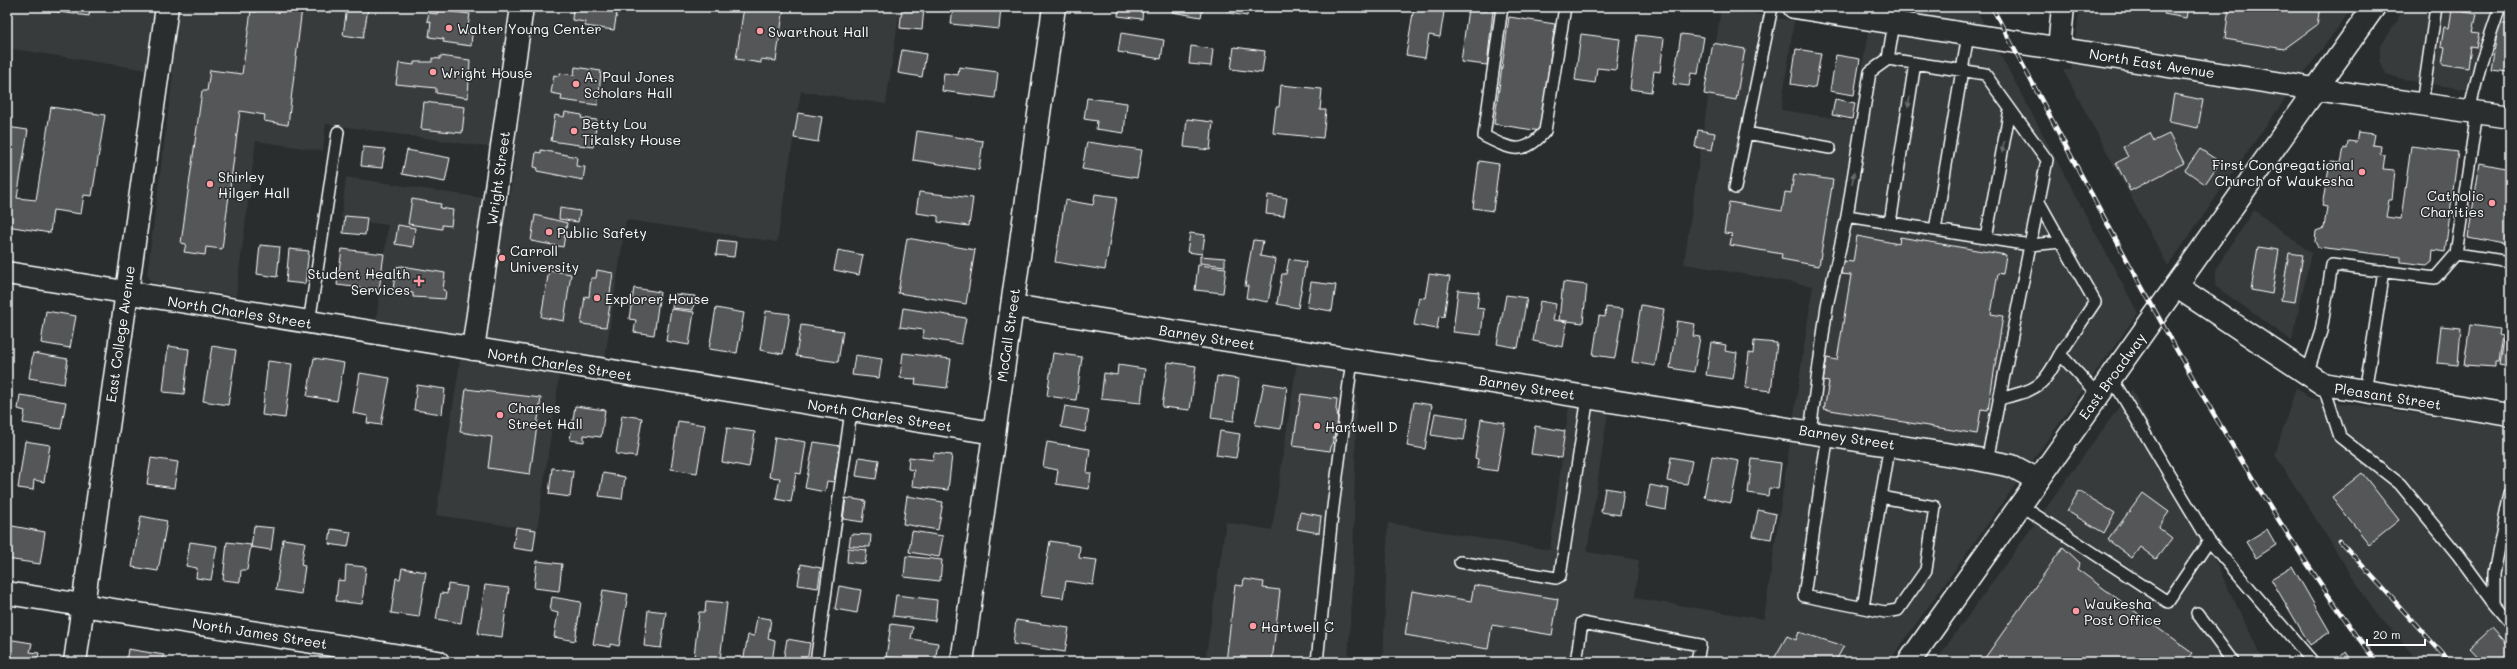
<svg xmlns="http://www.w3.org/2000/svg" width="2517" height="669" viewBox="0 0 2517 669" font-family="Mali,sans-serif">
  <rect width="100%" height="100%" fill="#2a2d2e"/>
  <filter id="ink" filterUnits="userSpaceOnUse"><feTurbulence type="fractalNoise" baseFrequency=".025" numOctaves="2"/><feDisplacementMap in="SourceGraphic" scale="8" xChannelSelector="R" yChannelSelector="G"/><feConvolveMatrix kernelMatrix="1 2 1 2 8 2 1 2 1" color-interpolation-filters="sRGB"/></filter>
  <g filter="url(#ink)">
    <path fill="#373a3b" d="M7 7H900L886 104 801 91 777 242 626 220 605 358 563 351 537 530 436 515 464 335 376 321 388 225 341 219 346 177 509 202 515 151 326 124 323 151 256 141 236 296 160 285 151 281 147 274 173 74 7 48Z
      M1872 7H1975L2138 313 1889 662H1383L1388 523 1550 550 1569 406 1608 412 1587 552 1639 560 1635 598 1764 619 1813 286 1684 264 1721 8 1794 21 1781 110 1854 121Z
      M2080 7H2353L2267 124 2168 266 2063 70H2071Z
      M2402 7H2496L2483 92 2405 80 2386 74 2380 61V47L2398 20Z
      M2254 210 2311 253 2292 341 2215 286 2216 268Z
      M1297 362 1357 372 1353 567 1348 662H1205L1226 522 1272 530Z
      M2296 387 2308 398 2510 427V662H2419L2373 609 2275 455Z
      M2132 389 2264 662H1935L1996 577Z"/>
    <path fill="#555758" stroke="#fff" d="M21 7H90L89 16Z
      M257 7 302 8 288 125 264 121 265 115 240 111 222 249 206 247 205 255 184 252 186 244 181 243 202 91H207L210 70 242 74 251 11 256 12Z
      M347 7 368 9 363 38 343 35Z
      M573 7H618L614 30 585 26V22L572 20Z
      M744 7H784L776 61 761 59V63L736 59Z
      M902 7H924L922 30 900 28Z
      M953 7H1001L999 29 951 24Z
      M1119 7H1143L1142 19 1118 16Z
      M1173 7H1203L1201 17 1172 12Z
      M1229 7H1248L1247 16 1228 13Z
      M1414 7 1444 12 1440 37 1429 35 1425 58 1406 55Z
      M2166 7H2188L2186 18 2164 14Z
      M2229 7H2320L2317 25 2284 49 2225 39Z
      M1468 8 1493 11 1487 65 1461 62Z
      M438 10 470 14 467 33 472 34 471 46 443 42 444 39 429 37 431 22 427 21 429 13 437 14Z
      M2452 10 2477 14 2473 32 2480 33 2477 48 2471 47 2468 68 2442 64 2445 47 2441 46 2444 27 2449 28Z
      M1509 17 1555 24 1540 131 1494 124Z
      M2499 23 2510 25 2509 72 2491 70Z
      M1121 33 1164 40 1161 59 1118 52Z
      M1581 34 1620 39 1616 70 1597 68 1595 83 1575 80Z
      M1681 34 1704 37 1698 74 1691 73 1689 86 1673 84Z
      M1637 35 1664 38 1660 72 1654 71 1651 92 1630 89Z
      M1713 43 1745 49 1736 100 1704 94Z
      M1191 46 1213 49 1211 66 1189 64Z
      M1234 47 1265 51 1262 73 1231 69Z
      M1796 49 1821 53 1815 88 1791 84Z
      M902 50 926 54 922 77 898 73Z
      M1836 55 1860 59 1854 95 1830 91Z
      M440 56 470 60 468 98 436 93V88L396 84 399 63 414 65V62H432V58L440 59Z
      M575 67 601 71 598 105 561 100 562 95 551 93 554 75 559 76 560 73 574 75Z
      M959 67 998 72 995 98 942 91 944 73 958 75Z
      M1281 85 1322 89 1320 110H1326L1323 138 1273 133 1276 107H1279Z
      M2174 94 2203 100 2198 128 2169 122Z
      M1087 98 1127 103 1124 133 1096 129 1097 121 1084 119Z
      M1835 99 1855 103 1852 119 1832 115Z
      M424 102 465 107 462 133 421 129Z
      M51 107 105 115 92 196 84 195 81 214 53 210 50 233 7 226V127L28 130 17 198 36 200Z
      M565 112 582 115 581 118 597 120 593 147 551 141 555 115 564 117Z
      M798 113 822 117 818 142 794 138Z
      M1187 119 1213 122 1210 150 1184 147Z
      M1698 130 1715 133 1712 150 1695 147Z
      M917 131 983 141 979 170 913 160Z
      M2358 132 2374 134 2372 145 2381 146 2380 154 2385 155 2383 169 2395 170 2392 200H2389L2386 217 2401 219 2411 146 2458 152 2445 252 2433 250 2432 261 2427 265 2401 262V257L2318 247 2315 242 2316 231 2324 228 2327 207 2322 206 2330 162 2341 163 2344 148 2347 149 2348 141 2356 142Z
      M2150 133 2154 141 2169 134 2184 163 2130 191 2116 163 2128 157 2123 147Z
      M1087 142 1142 150 1137 178 1082 169Z
      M363 147 385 149 382 168 361 166Z
      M2200 149 2220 162 2205 184 2185 170Z
      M407 150 450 158 445 182 402 174Z
      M541 150 577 157 576 166 585 167 583 180 537 171 538 168 534 167 536 152 541 153Z
      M1479 161 1499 164 1493 211 1473 208Z
      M2480 163 2510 169V245L2468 237Z
      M1794 174 1833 180 1819 266 1781 259 1782 254 1730 245 1732 234 1724 233 1729 202 1782 211 1785 192 1791 193Z
      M919 192 973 198 969 226 938 222V216L916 213Z
      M1095 194 1117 197 1105 270 1055 262 1065 200 1093 205Z
      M1268 195 1287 198 1284 216 1266 214Z
      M412 199 441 204 440 208 453 210 451 226 442 225V229L408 224Z
      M560 208 580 211 578 222 559 219Z
      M535 215 567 223 563 247 531 241Z
      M345 216 367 218 365 235 343 233Z
      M398 225 415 228 413 247 395 244Z
      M1190 233 1205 235 1202 254 1187 252Z
      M1857 236 1899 244 1900 237 2006 255 2003 274 1998 273 1991 314 2003 316 1988 410 1981 409 1977 434 1824 409 1829 382 1823 381 1827 358 1837 360 1851 275 1841 274 1843 261 1853 262Z
      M907 238 975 250 966 304 898 293Z
      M718 240 736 242 734 257 716 255Z
      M1253 240 1263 241 1260 256 1276 259 1268 302 1246 298 1248 286H1245Z
      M260 245 280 247 277 277 257 274Z
      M2258 247 2279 250 2272 294 2251 290Z
      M289 249 309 251 305 284 286 282Z
      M342 249 384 254 379 290 337 285Z
      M838 250 863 255 859 275 834 270Z
      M2289 253 2303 255 2295 302 2281 300Z
      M1200 256 1225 258V266L1200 263Z
      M1289 259 1306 262 1298 308 1277 304 1282 274H1286Z
      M1198 265 1226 268 1223 293 1195 290Z
      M402 266 445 273 443 290 446 291 445 299 413 297V293L393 290 396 267Z
      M549 270 571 274 564 321 541 317Z
      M597 270 613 273 609 300H611L606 327 581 324 585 296 589 297 591 278H596Z
      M1429 274 1450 277 1444 317 1439 316 1437 329 1414 325 1419 297 1425 298Z
      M1311 282 1336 285 1332 311 1307 307Z
      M1563 282 1587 285 1583 323 1559 320Z
      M634 288 660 292 654 335 634 332 636 320 629 319Z
      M1458 290 1479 292 1477 308 1484 309 1481 335 1453 332Z
      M674 294 695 296 693 310 672 308Z
      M1506 295 1527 298 1518 348 1497 344Z
      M1540 301 1556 304 1553 320 1567 322 1563 347 1533 341Z
      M1641 305 1664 309 1655 366 1632 362Z
      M1606 307 1623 309 1615 358 1593 355 1599 316 1605 317Z
      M716 308 744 313 737 353 709 349Z
      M903 308 966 318 961 344 923 338 924 330 900 327Z
      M671 309 694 312 689 345 666 341Z
      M46 311 76 316 70 348 41 343Z
      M766 311 790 314 783 354 760 350Z
      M1677 321 1695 324 1693 336 1700 337 1694 372 1670 368Z
      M801 325 843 331 838 362 796 356Z
      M2470 325 2499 329 2498 335 2502 336 2498 362H2495V367L2464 365Z
      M2441 326 2461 328 2458 365 2437 363Z
      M2503 339 2510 341V367L2499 365Z
      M1754 341 1777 343 1771 391 1745 388 1749 353 1753 354Z
      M1711 342 1726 345 1725 351 1737 353 1733 379 1706 375Z
      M168 346 189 349 184 394 163 392Z
      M212 346 236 350 228 405 203 401Z
      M33 353 68 359 64 384 29 378Z
      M903 353 951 359 947 388 915 384 916 379 900 378Z
      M1053 353 1082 357 1076 400 1047 396Z
      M855 355 882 359 879 378 852 375Z
      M314 358 344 363 337 401 307 396Z
      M268 361 292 364 285 418 262 415Z
      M1168 362 1196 366 1190 410 1162 407Z
      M1118 365 1145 369 1141 403 1101 399 1104 373 1117 375Z
      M360 373 390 378 381 425 367 423 368 416 353 413Z
      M1217 376 1239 379 1234 421 1211 418Z
      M1264 383 1287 387 1281 429 1255 425Z
      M417 385 445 389 442 414 414 410Z
      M466 389 541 398 530 474 488 468 492 437 460 432Z
      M1301 394 1337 399 1336 410 1337 411 1338 422 1330 451 1293 446Z
      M20 395 66 402 61 429 23 423 25 411 18 409Z
      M1414 402 1432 405 1425 449 1407 446Z
      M575 406 605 410 601 437 584 435V442L570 440Z
      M1065 406 1089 410 1085 432 1061 427Z
      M1435 413 1468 418 1464 440 1431 435Z
      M622 415 642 418 636 457 616 454Z
      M1481 419 1505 423 1497 471 1477 468 1478 459 1475 458Z
      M678 421 705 425 697 473 671 469Z
      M1535 426 1565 431 1561 458 1531 454Z
      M727 428 755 432 749 467 722 462Z
      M1220 431 1240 434 1236 458 1216 455Z
      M775 437 806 442 801 474 796 473 791 502 776 499 780 478 769 477Z
      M25 441 50 445 44 482 34 480 33 490 18 488Z
      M814 442 840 446 834 482 827 481 825 492 805 488Z
      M1047 442 1090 449 1087 473H1091L1089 489 1056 484 1058 470 1043 467Z
      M934 453 952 455 948 490 912 486 914 470 908 469 909 457 933 460Z
      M1712 456 1739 461 1731 503 1704 497Z
      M859 457 879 460 876 479 856 476Z
      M1671 457 1692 461 1687 484 1667 481Z
      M151 458 178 462 174 488 147 484Z
      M1752 459 1781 463 1778 489 1769 488 1768 496 1748 493Z
      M552 468 573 471 570 497 549 494Z
      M603 473 625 477 622 499 599 496Z
      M2362 473 2399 520 2369 544 2332 497Z
      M1650 485 1669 489 1666 510 1646 506Z
      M1605 488 1624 491 1620 515 1601 512Z
      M2079 491 2115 513 2104 533 2067 511Z
      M2143 493 2169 512 2158 527 2172 538 2156 559 2140 547 2132 558 2108 540Z
      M907 496 943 502 938 530 903 524Z
      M846 498 866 501 863 522 843 519Z
      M1758 510 1776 514 1771 539 1753 536Z
      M1300 512 1321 516 1319 533 1297 529Z
      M141 516 167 521 158 571 132 567Z
      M7 525 45 532 40 564 7 559Z
      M254 526 274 528 271 550 251 547Z
      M516 527 536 530 533 551 513 548Z
      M331 529 351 532 348 547 329 544Z
      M2267 529 2276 545 2256 558 2246 542Z
      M912 531 943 536 939 557 909 552Z
      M851 534 871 535 870 547 849 546Z
      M283 539 305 542 301 565 305 566 301 594 276 590Z
      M1050 541 1080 546 1079 558 1097 560 1093 585 1066 581 1063 598 1041 595Z
      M190 542 217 546 211 580 196 578 197 568 186 566Z
      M227 542 251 545 247 570H241L240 582 223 580Z
      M2063 547 2080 563 2077 569 2192 653 2185 662H1982Z
      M848 548 867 550 865 564 847 562Z
      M906 556 942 560 940 581 904 577Z
      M537 561 562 564 559 591 534 588Z
      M801 564 821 568 818 588 798 585Z
      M346 565 366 567 362 604 336 601 338 580 345 581Z
      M2292 566 2330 632 2310 645 2271 579Z
      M402 568 426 572 419 617 391 613 396 578 400 579Z
      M1244 579 1264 582 1263 588 1280 590 1272 662H1226L1235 585 1243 586Z
      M448 584 467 587 461 623 436 619 441 593 447 594Z
      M485 585 509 588 502 637 478 634Z
      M1474 585 1558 599 1552 635 1492 625 1488 649 1405 635 1412 591 1471 601Z
      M839 586 861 590 857 613 835 609Z
      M603 590 628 594 619 646 610 644V647L593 644Z
      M896 595 937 600 935 621 893 616Z
      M552 597 581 602 575 641 554 637 558 613 550 611Z
      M706 601 727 603 720 660 694 657 699 612H705Z
      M648 610 666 612 661 648 644 646Z
      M757 617 771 619 768 639 775 641 772 662H743L748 635 754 636Z
      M1016 620 1069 628 1065 652 1013 644Z
      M891 624 913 627 911 639 938 643 935 662 886 657Z
      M2492 628 2510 648V662H2483L2470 648Z
      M1799 632 1844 646 1835 662H1772L1787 636 1796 640Z
      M7 639 32 643 30 652 39 653 37 662H7Z
      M787 639 810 643 807 662H783Z
      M128 649 164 655 163 662H126Z
      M2347 652 2354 662H2333Z"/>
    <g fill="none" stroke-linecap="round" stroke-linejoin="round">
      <g stroke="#fff" stroke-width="14">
        <path id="lane" d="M1502 7 1484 136C1510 149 1524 157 1545 131L1565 7
          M1894 23 1888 59 1985 74 2047 160 1987 461
          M2422 104 2436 7
          M2469 111 2481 63 2500 7
          M1746 133 1830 148
          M1735 188 1772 7
          M2039 202 2095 302 2060 354 2098 395
          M1847 216 2030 245 2061 242
          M1890 223 1915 63
          M1935 230 1968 35
          M1986 238 2010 109
          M2456 254 2510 262
          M309 323 338 132
          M2307 374 2321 331 2332 265 2435 278 2456 254 2477 112
          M2323 384 2340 437 2400 484 2458 555 2494 604
          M2365 392 2384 271
          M1999 399C2037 389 2042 389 2060 354
          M1810 431 1827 306 1847 216 1870 72 1888 59
          M1828 434 1804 596 1885 612 1898 610 1926 570 1935 507 1881 497 1890 444
          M2510 493 2494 573V604L2510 623
          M2020 505 2168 602 2209 541 2111 377
          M2209 541 2313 662
          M1460 562 1556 578 1560 576 1588 397
          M1863 607 1881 497
          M2197 613 2233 662
          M816 662 851 411
          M1317 662 1332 515 1352 360
          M1576 662 1582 623 1700 645 1697 662"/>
      </g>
      <g stroke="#fff" stroke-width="25">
        <path id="street" d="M2059 48 2063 7
          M7 273 994 433
          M2176 286 2323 384 2510 415
          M1013 306 1977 459 2012 466 2038 480
          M473 349 522 7
          M7 593 438 662
          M962 662 1054 7"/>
      </g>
      <g stroke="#fff" stroke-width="25">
        <path id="secondary" d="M1794 7 2315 89 2510 117
          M75 662 167 7
          M1909 662 2374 7"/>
      </g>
      <use href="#lane" stroke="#2a2d2e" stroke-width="11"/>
      <use href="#street" stroke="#2a2d2e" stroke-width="22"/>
      <use href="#secondary" stroke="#2a2d2e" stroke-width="22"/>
      <g stroke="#fff" stroke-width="4.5">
        <path id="rail" d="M1992 7C2111 230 2225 458 2376 662
          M2340 541 2450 662"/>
      </g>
      <use href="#rail" stroke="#2a2d2e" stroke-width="3" stroke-dasharray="9" stroke-linecap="butt"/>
    </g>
    <defs><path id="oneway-solid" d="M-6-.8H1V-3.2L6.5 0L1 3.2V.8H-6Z"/></defs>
    <g fill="#6a6c6d">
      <use href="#oneway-solid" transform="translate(1909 102) rotate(99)"/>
      <use href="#oneway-solid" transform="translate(2003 147) rotate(101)"/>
      <use href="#oneway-solid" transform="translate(1853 178) rotate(-81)"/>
    </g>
  </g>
  <g fill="#ff9aa2" stroke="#2a2d2e" stroke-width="1.5">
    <circle cx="449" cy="28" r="4"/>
    <circle cx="760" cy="31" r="4"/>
    <circle cx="433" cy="72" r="4"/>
    <circle cx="576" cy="84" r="4"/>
    <circle cx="574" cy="131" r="4"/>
    <circle cx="2362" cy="172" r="4"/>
    <circle cx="210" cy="184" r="4"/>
    <circle cx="2492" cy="203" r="4"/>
    <circle cx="549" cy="232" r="4"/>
    <circle cx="502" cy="258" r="4"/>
    <path d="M417 275h4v4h4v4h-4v4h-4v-4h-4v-4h4z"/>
    <circle cx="597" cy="298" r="4"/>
    <circle cx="500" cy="415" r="4"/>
    <circle cx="1317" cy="426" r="4"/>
    <circle cx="2076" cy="611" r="4"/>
    <circle cx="1253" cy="626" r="4"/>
  </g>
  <g text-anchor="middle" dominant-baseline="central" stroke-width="3" stroke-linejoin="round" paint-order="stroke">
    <g font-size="14" fill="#fff" stroke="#2a2d2e" text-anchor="start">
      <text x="457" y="28">Walter Young Center</text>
      <text x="768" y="31">Swarthout Hall</text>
      <text x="441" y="72">Wright House</text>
      <text x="584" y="76">A. Paul Jones<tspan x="584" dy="16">Scholars Hall</tspan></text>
      <text x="582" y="123">Betty Lou<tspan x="582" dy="16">Tikalsky House</tspan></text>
      <text x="2354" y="164" text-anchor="end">First Congregational<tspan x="2354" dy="16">Church of Waukesha</tspan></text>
      <text x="218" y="176">Shirley<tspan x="218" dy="16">Hilger Hall</tspan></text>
      <text x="2484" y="195" text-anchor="end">Catholic<tspan x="2484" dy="16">Charities</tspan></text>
      <text x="557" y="232">Public Safety</text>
      <text x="510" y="250">Carroll<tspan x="510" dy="16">University</tspan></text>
      <text x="410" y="273" text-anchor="end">Student Health<tspan x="410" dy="16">Services</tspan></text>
      <text x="605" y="298">Explorer House</text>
      <text x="508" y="407">Charles<tspan x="508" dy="16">Street Hall</tspan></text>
      <text x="1325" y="426">Hartwell D</text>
      <text x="2084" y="603">Waukesha<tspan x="2084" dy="16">Post Office</tspan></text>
      <text x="1261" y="626">Hartwell C</text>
    </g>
    <g font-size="14" fill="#fff" stroke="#2a2d2e">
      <text transform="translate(2152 63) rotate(9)">North East Avenue</text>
      <text transform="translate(498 178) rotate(-82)">Wright Street</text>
      <text transform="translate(240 312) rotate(9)">North Charles Street</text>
      <text transform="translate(120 334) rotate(-82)">East College Avenue</text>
      <text transform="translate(1008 335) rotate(-82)">McCall Street</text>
      <text transform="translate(1207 337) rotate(9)">Barney Street</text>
      <text transform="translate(560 364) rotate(9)">North Charles Street</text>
      <text transform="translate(2112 376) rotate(-54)">East Broadway</text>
      <text transform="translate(1527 387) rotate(9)">Barney Street</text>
      <text transform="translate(2388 396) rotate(9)">Pleasant Street</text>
      <text transform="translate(880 415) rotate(9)">North Charles Street</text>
      <text transform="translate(1847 437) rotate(9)">Barney Street</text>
      <text transform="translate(260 633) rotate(9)">North James Street</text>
    </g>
  </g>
  <rect width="2517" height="669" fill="none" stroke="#2a2d2e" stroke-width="24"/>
  <rect x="12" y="12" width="2493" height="645" fill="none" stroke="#fff" stroke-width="1.5" filter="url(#ink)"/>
  <path d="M2367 639v6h58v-6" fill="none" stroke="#ffffff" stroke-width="2"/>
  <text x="2373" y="639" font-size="12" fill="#ffffff" stroke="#2a2d2e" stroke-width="3" paint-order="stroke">20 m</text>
</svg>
